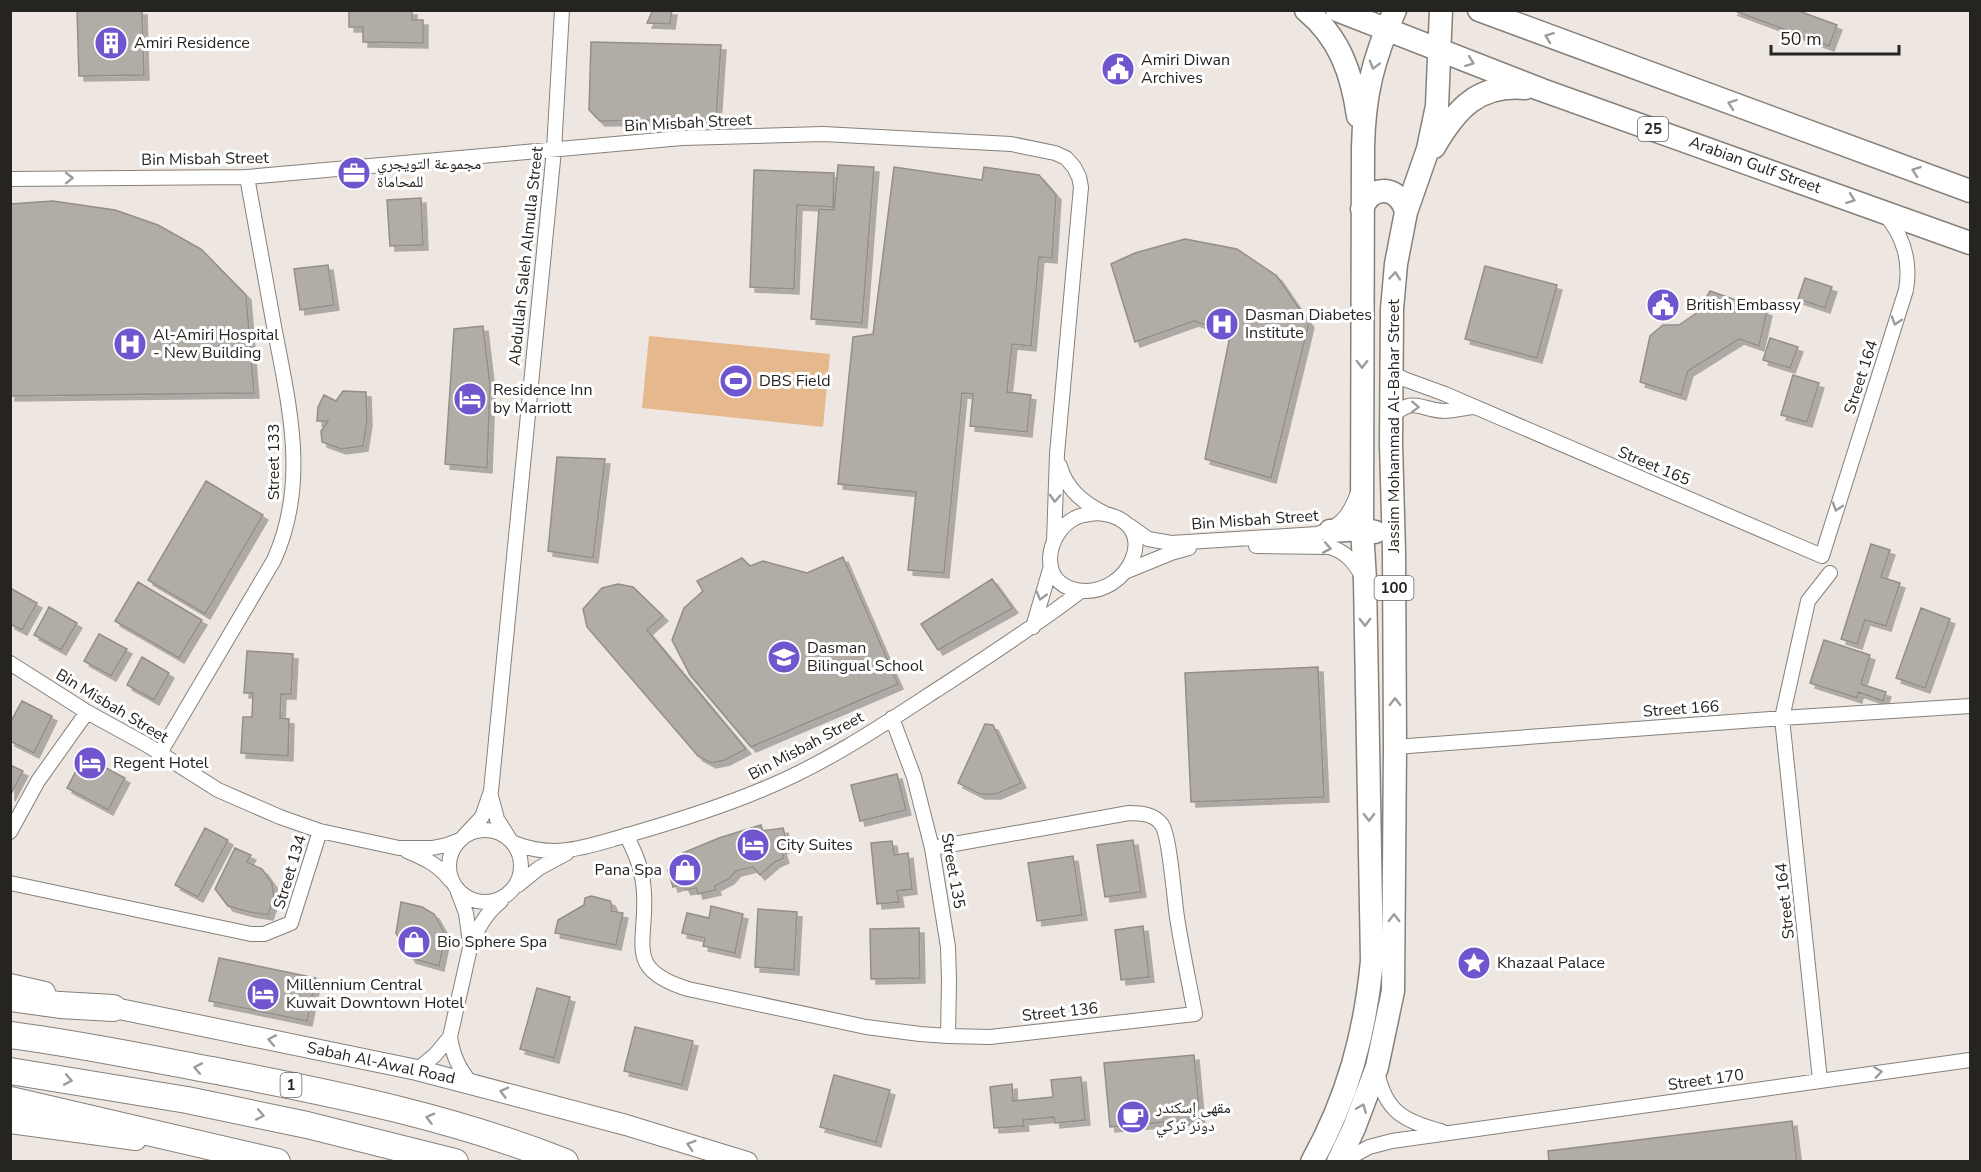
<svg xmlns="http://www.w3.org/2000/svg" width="1981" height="1172" viewBox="0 0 1981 1172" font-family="'Nunito Sans','Noto Naskh Arabic',sans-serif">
  <defs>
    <filter id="shadow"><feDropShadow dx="5" dy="5" stdDeviation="0" flood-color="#0004"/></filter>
  </defs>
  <rect width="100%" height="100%" fill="#eee7e1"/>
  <path fill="#e5b88e" d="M649 336 830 354 823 427 642 408Z"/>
  <path fill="#b2aca6" stroke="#948e89" stroke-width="1.5" filter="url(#shadow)" d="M77 10H142L144 75 79 76Z
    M349 10H412V20H423V43L363 42V27H349Z
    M653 10H672L670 24 647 23Z
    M1732 10H1796L1837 25 1829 46Z
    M591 42 721 45 716 119 600 121 589 110Z
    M838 165 874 167 862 323 811 319 819 209 834 210Z
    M894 167 982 180 984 167 1039 175 1056 195 1052 258 1039 257 1031 346 1012 344 1007 392 1031 395 1027 432 970 426 973 394 962 393 944 573 908 570 916 492 838 484 853 337 873 334Z
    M754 170 834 173 833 207 797 205 794 289 750 287Z
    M421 198 423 245 390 246 387 200Z
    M53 201 115 210 158 225 201 249 246 295 254 393 10 396V204Z
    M1185 239 1237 249 1277 276 1309 323 1271 478 1205 459 1229 341 1220 330 1194 321 1135 342 1111 264 1135 253Z
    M328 265 334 305 300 310 294 269Z
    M1485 266 1557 285 1537 358 1465 339Z
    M1805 278 1832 287 1825 308 1798 299Z
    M1710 291 1767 311 1759 346 1739 339 1688 371 1681 395 1640 382 1650 336 1663 325H1679L1698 312Z
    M483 326 490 385 487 468 445 464 454 329Z
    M1770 338 1798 347 1790 368 1763 360Z
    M1793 375 1819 383 1807 422 1781 415Z
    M343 391 366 392 367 421 363 446 341 449 322 442 321 431 328 421H317L318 407 324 395 336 401Z
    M557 457 605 459 593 558 548 551Z
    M206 481 263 515 205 614 148 580Z
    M1871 544 1890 550 1881 577 1900 583 1886 626 1865 620 1857 644 1841 639Z
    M843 557 898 684 751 747 690 675 672 640 684 608 703 591 697 581 742 558 750 566 763 561 807 573Z
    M992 579 1013 608 938 650 921 624Z
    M138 582 202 620 179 658 115 621Z
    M618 584 633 587 663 616 647 630 746 749 725 760 711 763 698 756 587 627 583 609 602 588Z
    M10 588 37 603 22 630 10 624Z
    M49 607 77 623 61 650 34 635Z
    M1921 608 1950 619 1925 688 1896 678Z
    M99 634 127 649 111 676 84 661Z
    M1824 640 1870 655 1861 684 1886 692 1883 701 1858 692 1857 698 1810 683Z
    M247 651 293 654 291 694H281L280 718 289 719 288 756 241 753 243 717H252L253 693H244Z
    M142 657 169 673 154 700 127 685Z
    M1318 667 1324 797 1191 802 1185 673Z
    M22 701 52 716 34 753 10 741V723Z
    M985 724 993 725 1021 783 996 794H980L958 783Z
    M84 756 125 778 108 810 67 788Z
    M10 765 23 771 10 796Z
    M897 774 906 810 860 821 851 785Z
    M761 825 763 831 783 828 788 846 781 849 784 858 775 862 760 875 753 867 736 871 729 879 715 886 716 890 698 894 696 888 686 890 683 884 673 887 668 870 677 866 676 863 685 859 683 853 719 838Z
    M205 828 228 840 198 897 175 885Z
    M1133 840 1141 892 1105 897 1097 845Z
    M892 841 894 855 908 853 912 889 897 891 899 902 877 904 871 843Z
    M235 848 251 855 247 862 262 869 272 883 274 898 268 915 249 912 228 906 215 889Z
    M1073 856 1082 915 1037 921 1028 863Z
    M591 896 610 901 612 905 611 911 623 913 616 945 555 933 558 920 584 905 585 898Z
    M401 902 422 907 434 914 443 930 444 942 439 966 411 958 396 933Z
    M711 906 743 914 735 953 703 946 705 938 682 933 687 913 709 918Z
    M758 909 797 912 794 970 755 967Z
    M1143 926 1149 977 1121 980 1115 930Z
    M919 928 920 978 871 979 870 929Z
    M219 958 316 978 307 1021 209 1001Z
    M537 988 570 997 554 1058 520 1049Z
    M635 1027 693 1041 682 1085 624 1071Z
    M1194 1055 1200 1119 1110 1127 1104 1063Z
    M834 1075 890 1090 876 1142 820 1127Z
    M1081 1077 1085 1120 1055 1123 1054 1117 1023 1120 1024 1126 994 1128 990 1087 1012 1084 1013 1101 1053 1097 1051 1080Z
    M1792 1121 1797 1162H1549L1548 1151Z"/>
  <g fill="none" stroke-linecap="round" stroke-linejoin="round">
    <g stroke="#86807b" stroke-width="16">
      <path id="minor" d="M10 179 247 177 682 138 823 134 1011 144 1055 153 1066 158 1074 167 1079 177 1081 187 1057 454 1054 542
        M1391 369 1398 376 1404 379 1445 394 1822 556 1906 290C1911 261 1904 237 1885 214
        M1391 418C1413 395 1419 410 1444 411 1454 411 1464 408 1473 407
        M1060 466C1066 489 1083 503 1104 513
        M1098 513C1167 520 1129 600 1077 590 1037 583 1046 533 1075 518 1082 514 1090 514 1098 513Z
        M1130 526 1148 539 1171 543 1317 534C1340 528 1349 516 1357 495
        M1256 546 1330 547C1346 552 1354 562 1362 576
        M1127 571 1171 553 1189 548
        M1033 627 1051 566
        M10 663 87 712 147 745 218 790 280 817 320 831 399 848H432L447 845 460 840
        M892 718 914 777 932 848 948 947 949 981 948 1036
        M1395 747 1782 718 1970 706
        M160 753 274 560C309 482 289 406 274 326 265 276 256 226 247 177
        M491 796 497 819 509 838
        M449 866a36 36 0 1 1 72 0a36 36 0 1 1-72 0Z
        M10 832 38 781 87 712
        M626 835C636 854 643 871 644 893 647 945 624 969 688 989L866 1027 920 1034 948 1036 990 1037 1195 1014C1189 982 1182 950 1177 917 1174 899 1170 837 1162 825 1155 814 1141 813 1129 813L932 848
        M464 836 482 817 491 791 554 150 562 10
        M514 843C556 860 587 846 628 835 673 822 718 808 761 790 823 765 880 727 935 691 984 659 1034 627 1081 591
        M407 851C424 858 439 865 450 880
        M10 883 251 934H264L291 923 320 831
        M518 885 539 868 567 853
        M458 892 466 913 470 943
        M417 1070 435 1055 450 1037
        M1377 1071C1385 1111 1403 1121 1441 1131
        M1820 1080 1782 718 1808 601 1830 573
        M471 1083C459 1069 453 1056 450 1037L470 948C477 929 485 914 501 901
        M1342 1162 1369 1147 1392 1141 1970 1060"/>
    </g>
    <g stroke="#86807b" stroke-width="22">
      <path id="secondary" d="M10 984 45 992
        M100 1005 417 1070 626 1125 747 1162
        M10 1123 136 1140"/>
    </g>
    <g stroke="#86807b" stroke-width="25">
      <path id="primary" d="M1306 10C1340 38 1352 74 1358 116
        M1337 10 1542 90 1970 243
        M1479 10 1970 191
        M1434 147C1456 109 1478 84 1525 88
        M1362 209C1371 183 1400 186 1406 212
        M1330 531 1362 529 1375 532
        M1312 1162C1348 1097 1365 1034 1372 961L1365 580 1362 529 1363 148C1364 95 1373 59 1395 10
        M1338 1162 1354 1128 1377 1067 1393 991 1395 747 1394 552 1391 444 1392 309 1396 264 1406 212 1428 149 1437 106 1441 10"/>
    </g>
    <g stroke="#86807b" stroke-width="28">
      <path id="motorway" d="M10 998 60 1005 113 1008
        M10 1035C81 1044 151 1059 222 1072 338 1094 454 1118 565 1162
        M10 1071 187 1100 307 1125 455 1162
        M10 1100 277 1162"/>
    </g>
    <use href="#minor" stroke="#fff" stroke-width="14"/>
    <use href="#secondary" stroke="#fff" stroke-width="20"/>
    <use href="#primary" stroke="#fff" stroke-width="22"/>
    <use href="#motorway" stroke="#fff" stroke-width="26"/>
  </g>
  <defs><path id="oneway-chevron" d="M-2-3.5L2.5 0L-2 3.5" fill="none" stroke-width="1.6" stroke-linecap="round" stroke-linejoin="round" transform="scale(1.5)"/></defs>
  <g stroke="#9d9c9b">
    <use href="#oneway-chevron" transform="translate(1549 37) rotate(-160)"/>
    <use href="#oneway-chevron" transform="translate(1470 62) rotate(21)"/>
    <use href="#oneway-chevron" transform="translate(1374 65) rotate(106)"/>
    <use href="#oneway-chevron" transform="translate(1732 104) rotate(-160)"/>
    <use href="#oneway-chevron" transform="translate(1916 171) rotate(-160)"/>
    <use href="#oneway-chevron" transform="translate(69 178) rotate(-1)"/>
    <use href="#oneway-chevron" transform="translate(1851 199) rotate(20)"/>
    <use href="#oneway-chevron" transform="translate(1395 276) rotate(-85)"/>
    <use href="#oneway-chevron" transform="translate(1896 321) rotate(108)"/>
    <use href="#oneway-chevron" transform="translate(1362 364) rotate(90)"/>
    <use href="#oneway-chevron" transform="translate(1415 407) rotate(2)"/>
    <use href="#oneway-chevron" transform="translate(1055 498) rotate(93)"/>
    <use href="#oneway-chevron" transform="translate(1837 507) rotate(108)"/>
    <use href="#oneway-chevron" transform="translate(1327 548) rotate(10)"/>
    <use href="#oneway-chevron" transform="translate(1041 596) rotate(106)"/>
    <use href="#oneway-chevron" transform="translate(1365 622) rotate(89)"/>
    <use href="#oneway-chevron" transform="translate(1395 702) rotate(-90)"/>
    <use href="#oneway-chevron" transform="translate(1369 817) rotate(89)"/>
    <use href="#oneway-chevron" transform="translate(1394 918) rotate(-90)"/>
    <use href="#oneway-chevron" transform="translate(272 1040) rotate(-169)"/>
    <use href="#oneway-chevron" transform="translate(198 1068) rotate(-169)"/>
    <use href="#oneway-chevron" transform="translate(1878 1072) rotate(-8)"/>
    <use href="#oneway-chevron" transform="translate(68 1080) rotate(10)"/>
    <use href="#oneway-chevron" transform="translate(504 1092) rotate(-165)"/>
    <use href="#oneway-chevron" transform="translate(1362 1108) rotate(-68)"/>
    <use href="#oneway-chevron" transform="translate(260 1115) rotate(11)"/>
    <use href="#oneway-chevron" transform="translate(430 1118) rotate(-166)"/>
    <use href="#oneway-chevron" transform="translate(691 1145) rotate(-163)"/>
  </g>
  <defs>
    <g id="building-disc" transform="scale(1.725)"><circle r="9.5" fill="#7055ce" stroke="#fff"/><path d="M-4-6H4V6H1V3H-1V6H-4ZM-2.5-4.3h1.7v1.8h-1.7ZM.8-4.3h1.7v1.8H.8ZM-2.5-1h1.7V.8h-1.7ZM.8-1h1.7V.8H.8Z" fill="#fff"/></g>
    <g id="civic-disc" transform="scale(1.725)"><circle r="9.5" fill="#7055ce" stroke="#fff"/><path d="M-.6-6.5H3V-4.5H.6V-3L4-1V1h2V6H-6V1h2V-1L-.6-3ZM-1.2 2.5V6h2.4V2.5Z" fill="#fff"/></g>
    <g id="office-disc" transform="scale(1.725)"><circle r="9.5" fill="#7055ce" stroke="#fff"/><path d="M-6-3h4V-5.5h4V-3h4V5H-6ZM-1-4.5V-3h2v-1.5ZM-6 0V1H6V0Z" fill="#fff"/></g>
    <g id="hospital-disc" transform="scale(1.725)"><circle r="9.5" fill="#7055ce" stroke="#fff"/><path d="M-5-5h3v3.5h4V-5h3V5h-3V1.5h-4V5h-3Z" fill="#fff"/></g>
    <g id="stadium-disc" transform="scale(1.725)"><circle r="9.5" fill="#7055ce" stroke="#fff"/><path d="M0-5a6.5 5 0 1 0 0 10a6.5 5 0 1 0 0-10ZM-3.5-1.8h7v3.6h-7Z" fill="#fff"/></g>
    <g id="hotel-disc" transform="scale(1.725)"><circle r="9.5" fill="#7055ce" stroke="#fff"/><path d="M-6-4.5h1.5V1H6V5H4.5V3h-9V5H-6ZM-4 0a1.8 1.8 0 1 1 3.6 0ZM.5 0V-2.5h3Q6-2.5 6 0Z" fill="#fff"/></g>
    <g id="school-disc" transform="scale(1.725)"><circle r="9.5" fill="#7055ce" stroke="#fff"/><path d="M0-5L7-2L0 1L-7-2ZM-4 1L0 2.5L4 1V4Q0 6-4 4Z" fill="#fff"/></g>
    <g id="shop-disc" transform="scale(1.725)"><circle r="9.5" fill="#7055ce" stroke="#fff"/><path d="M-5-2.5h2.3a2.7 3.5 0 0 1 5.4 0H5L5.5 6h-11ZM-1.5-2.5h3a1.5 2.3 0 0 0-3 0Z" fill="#fff"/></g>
    <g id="sight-disc" transform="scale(1.725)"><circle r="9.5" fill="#7055ce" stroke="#fff"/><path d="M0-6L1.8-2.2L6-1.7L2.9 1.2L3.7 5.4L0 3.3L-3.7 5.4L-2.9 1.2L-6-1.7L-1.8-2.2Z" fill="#fff"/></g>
    <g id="cafe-disc" transform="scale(1.725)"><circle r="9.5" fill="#7055ce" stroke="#fff"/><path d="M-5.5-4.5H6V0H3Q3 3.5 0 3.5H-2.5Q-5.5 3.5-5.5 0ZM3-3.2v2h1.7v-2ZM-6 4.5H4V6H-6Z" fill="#fff"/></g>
  </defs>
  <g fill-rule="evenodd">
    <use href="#building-disc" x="111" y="43"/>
    <use href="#civic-disc" x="1118" y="69"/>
    <use href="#office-disc" x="354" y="173"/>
    <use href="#civic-disc" x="1663" y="305"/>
    <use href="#hospital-disc" x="1222" y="324"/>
    <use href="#hospital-disc" x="130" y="344"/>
    <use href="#stadium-disc" x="736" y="381"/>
    <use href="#hotel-disc" x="470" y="399"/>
    <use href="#school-disc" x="784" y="657"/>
    <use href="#hotel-disc" x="90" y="763"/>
    <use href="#hotel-disc" x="753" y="845"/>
    <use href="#shop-disc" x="685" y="870"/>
    <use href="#shop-disc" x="414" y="942"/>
    <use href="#sight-disc" x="1474" y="963"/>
    <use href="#hotel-disc" x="263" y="994"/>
    <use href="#cafe-disc" x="1133" y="1117"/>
  </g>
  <g text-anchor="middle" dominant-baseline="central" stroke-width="6" stroke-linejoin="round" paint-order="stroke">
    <g fill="#fff" stroke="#676664" stroke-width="1.5">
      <rect x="1638" y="117" width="30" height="24" rx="4.5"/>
      <rect x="1374.5" y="576" width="39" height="24" rx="4.5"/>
      <rect x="280.5" y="1073" width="21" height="24" rx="4.5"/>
    </g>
    <g font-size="15" font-weight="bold" fill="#262421">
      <text x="1653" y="129">25</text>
      <text x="1394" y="588">100</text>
      <text x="291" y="1085">1</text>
    </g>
    <g font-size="16" fill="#262421" stroke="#fff" text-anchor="start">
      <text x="134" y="43">Amiri Residence</text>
      <text x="1141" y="60">Amiri Diwan<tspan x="1141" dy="18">Archives</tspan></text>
      <text x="377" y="164">مجموعة التويجري<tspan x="377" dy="18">للمحاماة</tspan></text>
      <text x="1686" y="305">British Embassy</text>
      <text x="1245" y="315">Dasman Diabetes<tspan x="1245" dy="18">Institute</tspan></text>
      <text x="153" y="335">Al-Amiri Hospital<tspan x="153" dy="18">- New Building</tspan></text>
      <text x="759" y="381">DBS Field</text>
      <text x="493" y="390">Residence Inn<tspan x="493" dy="18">by Marriott</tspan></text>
      <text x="807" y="648">Dasman<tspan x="807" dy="18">Bilingual School</tspan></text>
      <text x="113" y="763">Regent Hotel</text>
      <text x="776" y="845">City Suites</text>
      <text x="662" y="870" text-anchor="end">Pana Spa</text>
      <text x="437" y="942">Bio Sphere Spa</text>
      <text x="1497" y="963">Khazaal Palace</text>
      <text x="286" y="985">Millennium Central<tspan x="286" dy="18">Kuwait Downtown Hotel</tspan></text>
      <text x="1156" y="1108">مقهى إسكندر<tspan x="1156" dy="18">دونر تركي</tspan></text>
    </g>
    <g font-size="16" fill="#262421" stroke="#fff">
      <text transform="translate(688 123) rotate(-3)">Bin Misbah Street</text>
      <text transform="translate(205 159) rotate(-1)">Bin Misbah Street</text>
      <text transform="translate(1755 165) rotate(20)">Arabian Gulf Street</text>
      <text transform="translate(526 256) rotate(-84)">Abdullah Saleh Almulla Street</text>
      <text transform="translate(1861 377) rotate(-72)">Street 164</text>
      <text transform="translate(1394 426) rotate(-90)">Jassim Mohammad Al-Bahar Street</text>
      <text transform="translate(274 462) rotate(-90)">Street 133</text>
      <text transform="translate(1654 466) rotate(23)">Street 165</text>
      <text transform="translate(1255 520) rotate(-4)">Bin Misbah Street</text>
      <text transform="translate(112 706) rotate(31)">Bin Misbah Street</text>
      <text transform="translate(1681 709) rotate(-4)">Street 166</text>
      <text transform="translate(806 746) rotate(-28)">Bin Misbah Street</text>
      <text transform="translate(953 871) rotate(80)">Street 135</text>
      <text transform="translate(290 872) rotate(-73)">Street 134</text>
      <text transform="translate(1785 901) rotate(-96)">Street 164</text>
      <text transform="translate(1060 1012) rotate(-6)">Street 136</text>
      <text transform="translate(381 1063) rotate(12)">Sabah Al-Awal Road</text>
      <text transform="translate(1706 1080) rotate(-8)">Street 170</text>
    </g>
  </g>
  <rect width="1981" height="1172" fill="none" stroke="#262421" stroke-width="24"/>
  <path d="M1771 45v9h128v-9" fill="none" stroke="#262421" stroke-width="3"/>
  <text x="1780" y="45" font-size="18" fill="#262421" stroke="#ffffff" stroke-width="4.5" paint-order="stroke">50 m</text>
</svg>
